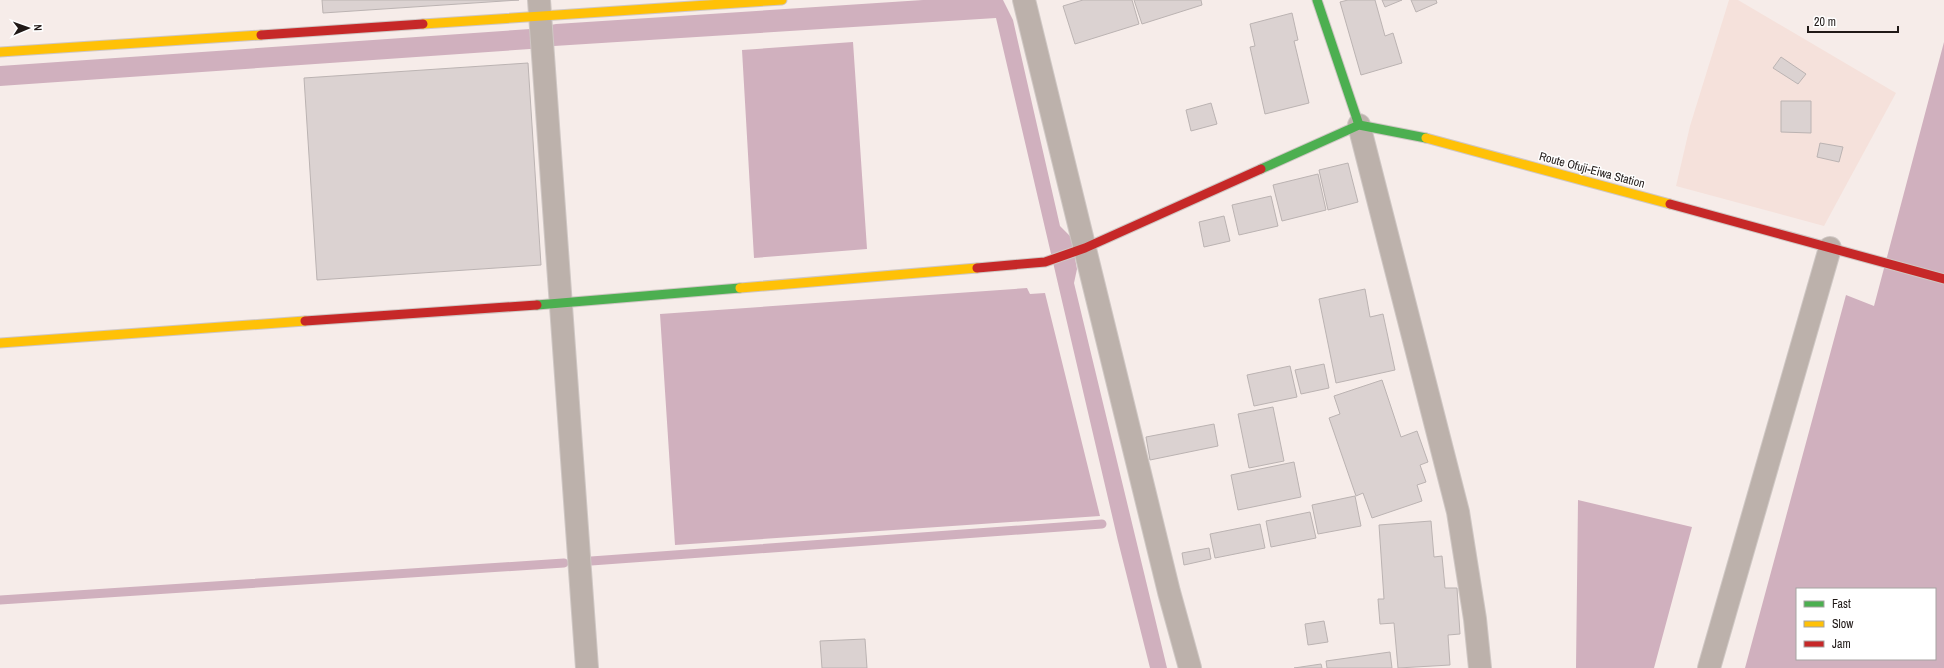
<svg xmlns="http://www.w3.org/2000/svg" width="1944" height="668" viewBox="0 0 1944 668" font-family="'Archivo Narrow',sans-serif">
  <rect width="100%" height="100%" fill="#f6ece9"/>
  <path fill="#f5e1db" d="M1729 0H1738L1896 93 1824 226 1676 186 1690 126Z"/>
  <path fill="#d0b0be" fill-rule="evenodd" d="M923 0H1003L1013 20 1060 226 1071 237 1077 269 1074 283 1167 668H1150L1118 541 996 18 554 46 530 49 0 86V66L530 29 556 24Z
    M853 42 867 249 754 258 742 50Z
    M1944 42V668H1745L1846 295 1874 306ZM1797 589H1935V659H1797Z
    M1027 288 1030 294 1045 293 1100 516 675 545 660 314Z
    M1578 500 1692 527 1654 668H1576Z"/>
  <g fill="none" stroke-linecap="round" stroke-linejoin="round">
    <path stroke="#d0b0be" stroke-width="9" d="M591 561 1102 524
      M0 600 564 563"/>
  </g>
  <path fill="#dbd2d1" stroke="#bbb3b2" d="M322 0H519L323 13Z
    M1083 0H1132L1139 24 1075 44 1063 6Z
    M1134 0H1201L1202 5 1142 24Z
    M1348 0H1375L1385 36 1393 33 1402 63 1361 75 1340 2Z
    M1382 0H1402L1385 7Z
    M1411 0H1436L1437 3 1416 12Z
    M1292 13 1298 40 1294 41 1309 103 1265 114 1250 47 1255 46 1250 24Z
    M1781 57 1806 74 1798 84 1773 68Z
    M528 63 541 265 317 280 304 78Z
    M1781 101H1811V133L1781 132Z
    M1211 103 1217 124 1191 131 1186 110Z
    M1820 143 1843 147 1839 162 1817 157Z
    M1348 163 1358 202 1328 210 1319 170Z
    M1318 174 1326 210 1282 221 1273 185Z
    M1271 196 1278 226 1239 235 1232 205Z
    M1224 216 1230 241 1204 247 1199 222Z
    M1365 289 1370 317 1383 314 1395 370 1336 383 1319 299Z
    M1324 364 1329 388 1301 394 1295 370Z
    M1290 366 1297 397 1254 406 1247 375Z
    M1382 380 1401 437 1417 431 1428 462 1420 465 1426 482 1417 485 1422 501 1372 518 1363 493 1356 496 1329 418 1340 414 1334 396Z
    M1273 407 1284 461 1249 468 1238 414Z
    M1214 424 1218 446 1150 460 1146 437Z
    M1294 462 1301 497 1238 510 1231 475Z
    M1355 496 1361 526 1318 534 1312 505Z
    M1310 512 1316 538 1271 547 1266 521Z
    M1431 521 1434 557 1442 556 1445 588H1457L1460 634 1448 635 1450 665 1398 668 1394 623 1380 624 1378 599H1384L1379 525Z
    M1260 524 1265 548 1215 558 1210 534Z
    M1209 548 1211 559 1184 565 1182 553Z
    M1324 621 1328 642 1308 645 1305 624Z
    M865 639 867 668H822L820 641Z
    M1390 652 1392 668H1327L1326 661Z
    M1321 664 1322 668H1294Z"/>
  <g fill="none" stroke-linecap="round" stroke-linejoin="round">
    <g stroke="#cfc7c4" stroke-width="24">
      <path id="street" d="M539 0 587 668
        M1024 0 1169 592 1190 668
        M1359 125 1458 512 1475 619 1480 668
        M1709 668 1830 248"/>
    </g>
    <g stroke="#cfc7c4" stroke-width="11">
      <path id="fast" d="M1317 0 1359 125 1426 138
        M1261 169 1359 125
        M537 305 740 288"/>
    </g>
    <g stroke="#cfc7c4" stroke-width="11">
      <path id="slow" d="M423 24 782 0
        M0 52 261 35
        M1426 138 1670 204
        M740 288 977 268
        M0 343 305 321"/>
    </g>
    <g stroke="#cfc7c4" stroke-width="11">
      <path id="jam" d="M261 35 423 24
        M1670 204 1944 279
        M977 268 1045 262 1085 248 1261 169
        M305 321 537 305"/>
    </g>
    <use href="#street" stroke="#bcb1ab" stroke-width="22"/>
    <use href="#fast" stroke="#4caf50" stroke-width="9"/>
    <use href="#slow" stroke="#ffc107" stroke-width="9"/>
    <use href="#jam" stroke="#c62828" stroke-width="9"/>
  </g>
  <g text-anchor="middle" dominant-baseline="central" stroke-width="3" stroke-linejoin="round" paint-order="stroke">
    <g font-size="12" fill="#201917" stroke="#fff">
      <text transform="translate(1592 170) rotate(15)">Route Ofuji-Eiwa Station</text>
    </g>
  </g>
  <rect x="1796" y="588" width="140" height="72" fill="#ffffff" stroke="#a6a3a2"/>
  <rect x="1804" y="601" width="20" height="6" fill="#4caf50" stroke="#a6a3a2"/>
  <text x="1832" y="608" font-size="12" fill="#201917">Fast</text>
  <rect x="1804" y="621" width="20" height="6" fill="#ffc107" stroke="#a6a3a2"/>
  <text x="1832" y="628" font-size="12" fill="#201917">Slow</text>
  <rect x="1804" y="641" width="20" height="6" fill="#c62828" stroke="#a6a3a2"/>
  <text x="1832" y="648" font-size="12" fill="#201917">Jam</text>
  <g transform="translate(28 28) rotate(88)" stroke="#ffffff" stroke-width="3" paint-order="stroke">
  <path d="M0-3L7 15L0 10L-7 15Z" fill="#201917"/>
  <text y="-6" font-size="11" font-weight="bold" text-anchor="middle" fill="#201917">N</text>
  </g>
  <path d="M1808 26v6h90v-6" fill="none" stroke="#201917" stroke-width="2"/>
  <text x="1814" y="26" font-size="12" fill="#201917" stroke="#ffffff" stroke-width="3" paint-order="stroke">20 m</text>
</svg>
